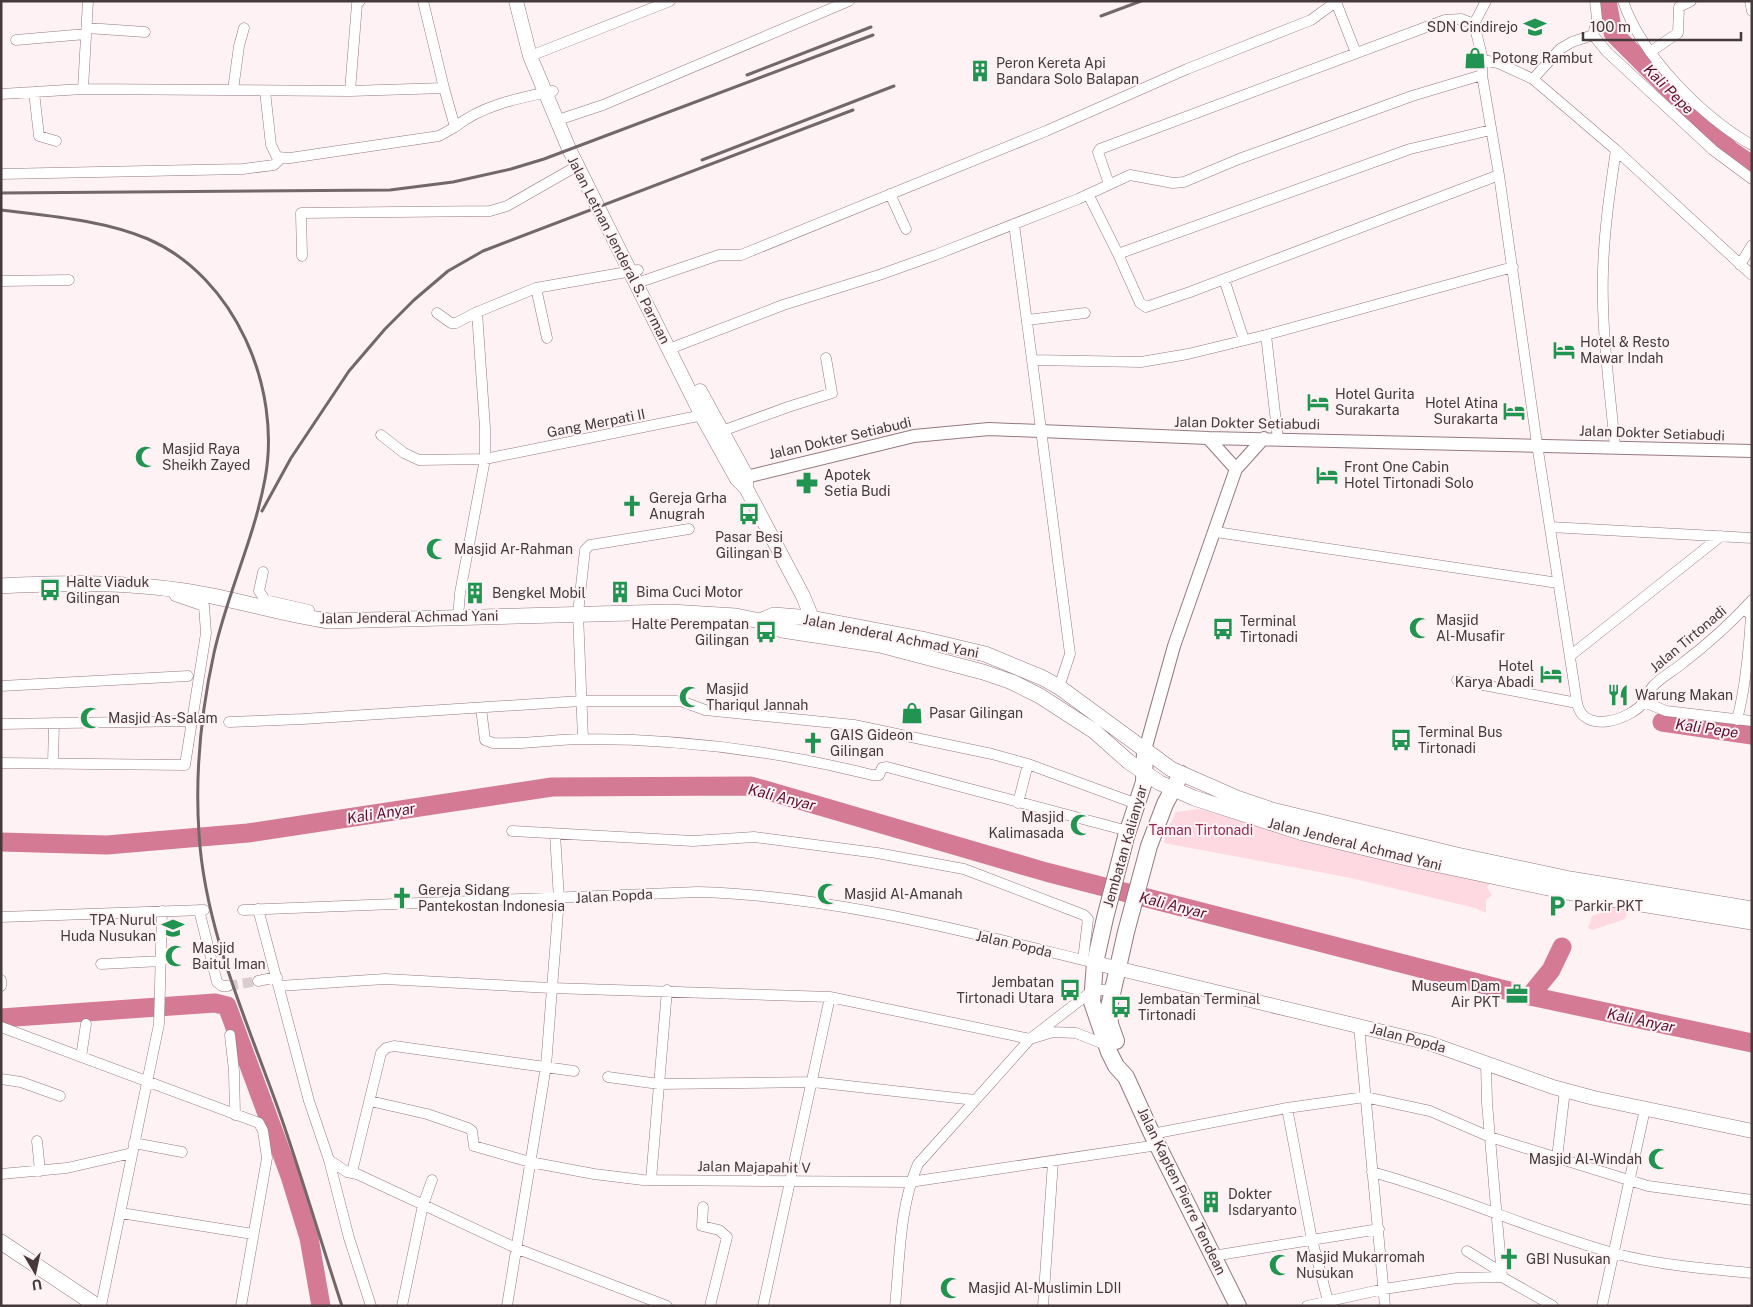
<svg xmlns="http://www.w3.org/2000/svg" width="1753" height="1307" viewBox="0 0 1753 1307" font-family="'Public Sans',sans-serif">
  <rect width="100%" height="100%" fill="#fff2f5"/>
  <path fill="#fed9e2" d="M1200 809 1492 881 1487 887 1492 895 1486 900V913L1475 908 1351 878 1164 843 1165 836 1176 812Z
    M1609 904 1628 907 1625 919 1593 930 1588 928 1592 916 1606 911Z"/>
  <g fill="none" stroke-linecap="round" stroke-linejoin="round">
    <path stroke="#d47a94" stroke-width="19" d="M1607 1 1613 33 1730 150 1752 165
      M1662 722 1752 735
      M1 842 107 845 248 833 552 787 751 786 1046 872 1513 992
      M1562 947 1551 970 1530 996 1752 1043
      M1 1018 215 1003 227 1006 290 1176 309 1238 321 1306"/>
    <path stroke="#dacdd0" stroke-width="10" stroke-dasharray="10 5" stroke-linecap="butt" d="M228 986 258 981"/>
    <g stroke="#957980" stroke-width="11">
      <path id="minor" d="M88 1 83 89 350 91 444 88 455 127C482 105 519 98 553 91
        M423 1 444 88
        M1486 1 1474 24 1483 60 1498 63 1533 79 1616 150 1752 275
        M1595 1 1597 19 1593 35 1607 52 1713 150 1752 179
        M1623 1C1641 55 1702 117 1752 145
        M1750 1 1752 11
        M1336 2 1356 53
        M87 28 145 32
        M16 40 86 34
        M1650 52 1678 33 1679 7 1691 1
        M538 53 670 1
        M1483 60 1482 75 1499 175 1537 444 1577 703C1583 735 1630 720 1644 702 1648 697 1649 690 1654 685 1663 676 1675 670 1684 662 1709 643 1731 623 1752 600
        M1533 79 1560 49 1572 42 1593 35
        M233 90 239 46 244 28
        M265 91 271 145 277 157 290 158 439 136 455 127
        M350 91 357 4 360 1
        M34 92 39 136 56 141
        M1 94 83 89
        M564 118 603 105 849 1
        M1 174 243 169 274 165 281 158
        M1109 184 1098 152 1100 149 1445 20 1461 19 1474 24
        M890 194 906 229
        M1088 194 1118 254 1140 303 1146 307 1190 292 1499 175
        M1014 224 1032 360 1141 362 1188 354 1266 335 1513 267
        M1118 254 1410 149 1491 130
        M302 256 301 213 490 211 507 206 577 166
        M1740 265 1752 245
        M1224 279 1244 340
        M1 281 69 280
        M643 281 719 255H741L1046 131 1187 69 1311 20 1337 1
        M536 288 547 338
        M437 313 451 323H456L475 313 536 288 638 270
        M1027 320 1085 313
        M1266 335 1278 439
        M669 349 783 305 879 275 935 255 1078 199 1130 175 1173 183 1184 182 1239 159 1412 96 1482 75
        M1032 360 1070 654 1059 687
        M722 431 788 407 832 393 826 358
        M381 435 404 453 419 460 485 459 708 414
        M1615 447C1610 389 1601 330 1603 271 1604 231 1610 190 1616 150
        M1550 527 1752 538
        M1216 532 1558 583
        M263 572 259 591 265 600 309 610
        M458 618 460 593 485 459V428L477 312
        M1570 656 1721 536
        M1457 680 1577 703
        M1 686 188 676
        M1644 702 1666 711 1752 721
        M481 708 485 740 493 743C524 745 554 739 585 739 682 739 778 751 872 775H879L882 768 887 767 1128 831
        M1737 720C1746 685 1749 651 1751 615L1744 609
        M229 722 303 719 581 701H681L705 710 854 725 992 754 1028 764 1137 804
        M1 724 192 721
        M583 739 578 613 585 550 590 545 689 529
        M1 763 185 765 206 633 204 606 175 596
        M53 764 54 723
        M1018 803 1028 764
        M512 831 693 841 754 837 877 853 964 869 1084 915 1088 919 1083 960
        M258 909 309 1101 329 1160 349 1238 371 1306
        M199 910 217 982 222 986H228
        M243 910 698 892C834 896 964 931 1095 963
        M1 917 204 910
        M101 964 162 961
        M1 980V986
        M258 981 277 977
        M279 986 385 979 551 988 830 997 1030 1039 1053 1032 1076 1033 1109 1046
        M1359 1026 1385 1306
        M1 1027 259 1123 263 1131 267 1158 241 1306
        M230 1035 234 1071 235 1115
        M81 1057 86 1024
        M1486 1063 1487 1103 1502 1277
        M608 1077 659 1084 813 1082 975 1100
        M1 1079 21 1082 60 1096
        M370 1101 427 1114 468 1128 472 1131 474 1146 530 1162 594 1174 643 1180 910 1182 1158 1145
        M1287 1108 1312 1240 1328 1301
        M1152 1134 1287 1108 1365 1097 1430 1111 1490 1137 1648 1186 1752 1200
        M37 1141 40 1171
        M134 1143 182 1152
        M1557 1158 1565 1090
        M329 1160 347 1172 357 1174 518 1249 667 1306
        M352 1172 381 1053 386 1048 394 1046 574 1071
        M1372 1172C1454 1194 1531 1230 1613 1253 1658 1265 1706 1269 1752 1273
        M1 1174 67 1168 132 1153
        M651 1180 667 990
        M703 1207 702 1226 719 1230 727 1237 710 1306
        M121 1213 253 1234
        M1467 1251 1501 1272
        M1213 1256 1379 1229
        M101 1306 159 1024 162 911
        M402 1306 423 1205 432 1180
        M507 1306 546 1066 559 899 555 834
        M763 1306 830 997
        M895 1306C900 1259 899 1208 918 1164L1030 1039 1092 991 1113 989
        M1043 1306 1053 1162
        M1307 1306 1384 1289 1457 1278 1502 1277 1553 1306
        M1602 1306 1645 1109"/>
    </g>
    <g stroke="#957980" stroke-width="14">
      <path id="tertiary" d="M1208 438 1236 469
        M738 479 914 436 989 429 1208 438 1752 451
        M1145 750 1174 646 1236 469 1264 438"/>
    </g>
    <g stroke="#957980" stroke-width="15">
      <path id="secondary" d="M516 1 530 56 569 149 702 416 737 479 746 488 803 596 810 613 813 635
        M700 391 740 464 746 475V488
        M1095 963 1429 1043 1553 1087 1594 1098 1752 1131"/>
    </g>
    <g stroke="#957980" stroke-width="16">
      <path id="primary" d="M1 586C62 583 123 581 184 591 233 598 280 614 329 621L670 612 736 616 760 621 782 630 880 645 983 672 1012 682 1040 696 1094 731 1129 762 1160 783 1194 798 1303 833 1411 859 1567 892 1752 922
        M760 621 774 615 811 618 922 639 985 654 1043 678 1059 687 1171 769 1237 798 1272 810 1457 855 1570 879 1752 909
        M1 1242 97 1306"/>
    </g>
    <g stroke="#957980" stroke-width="18">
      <path id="trunk" d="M1145 750 1144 782 1126 837 1105 918 1095 963 1092 1002 1109 1052 1116 1066 1126 1077 1152 1134 1238 1306
        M1116 1041 1110 1024 1109 1007 1126 932 1149 846 1165 804 1181 774"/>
    </g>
    <use href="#minor" stroke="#fff" stroke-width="10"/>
    <use href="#tertiary" stroke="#fff" stroke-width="12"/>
    <use href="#secondary" stroke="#fff" stroke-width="14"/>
    <use href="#primary" stroke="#fff" stroke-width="15"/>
    <use href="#trunk" stroke="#fff" stroke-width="16"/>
    <path stroke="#73676a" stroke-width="3" d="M1101 16 1141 1
      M747 75 871 27
      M702 160 894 86
      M1 193 390 190 453 182 511 169 544 159 873 35
      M1 210C49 216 103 220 148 239 235 277 282 388 265 479 254 539 227 594 214 653 201 712 195 774 199 834 205 931 248 1023 280 1114 302 1177 321 1242 342 1306
      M262 511 291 458 349 371 385 329 414 300 448 271 483 251 853 110"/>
  </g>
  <defs>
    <g id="school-bare" transform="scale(1.725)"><path d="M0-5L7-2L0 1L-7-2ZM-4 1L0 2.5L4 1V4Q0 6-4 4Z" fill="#209450" stroke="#fff2f5" stroke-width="2.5" paint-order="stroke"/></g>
    <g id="shop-bare" transform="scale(1.725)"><path d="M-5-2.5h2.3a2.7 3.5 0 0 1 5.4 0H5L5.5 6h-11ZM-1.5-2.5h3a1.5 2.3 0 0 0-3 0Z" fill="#209450" stroke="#fff2f5" stroke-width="2.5" paint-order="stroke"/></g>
    <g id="building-bare" transform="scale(1.725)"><path d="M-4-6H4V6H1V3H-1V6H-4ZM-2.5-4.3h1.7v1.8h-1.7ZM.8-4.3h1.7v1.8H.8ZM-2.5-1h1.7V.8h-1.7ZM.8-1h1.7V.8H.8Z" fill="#209450" stroke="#fff2f5" stroke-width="2.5" paint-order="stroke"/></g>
    <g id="hotel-bare" transform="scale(1.725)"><path d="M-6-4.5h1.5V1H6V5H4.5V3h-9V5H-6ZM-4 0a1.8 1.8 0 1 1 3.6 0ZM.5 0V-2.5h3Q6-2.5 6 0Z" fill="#209450" stroke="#fff2f5" stroke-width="2.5" paint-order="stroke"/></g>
    <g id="mosque-bare" transform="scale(1.725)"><path d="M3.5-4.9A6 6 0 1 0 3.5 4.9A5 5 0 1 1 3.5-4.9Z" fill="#209450" stroke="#fff2f5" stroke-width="2.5" paint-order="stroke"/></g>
    <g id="pharmacy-bare" transform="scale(1.725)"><path d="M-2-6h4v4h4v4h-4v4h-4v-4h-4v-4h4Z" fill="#209450" stroke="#fff2f5" stroke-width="2.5" paint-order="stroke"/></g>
    <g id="church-bare" transform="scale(1.725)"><path d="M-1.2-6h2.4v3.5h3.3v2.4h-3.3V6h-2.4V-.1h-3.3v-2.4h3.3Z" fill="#209450" stroke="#fff2f5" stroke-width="2.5" paint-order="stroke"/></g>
    <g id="bus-bare" transform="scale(1.725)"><path d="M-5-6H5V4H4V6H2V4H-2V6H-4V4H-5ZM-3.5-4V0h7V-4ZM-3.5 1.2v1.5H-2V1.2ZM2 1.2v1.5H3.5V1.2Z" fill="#209450" stroke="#fff2f5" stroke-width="2.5" paint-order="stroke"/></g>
    <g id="restaurant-bare" transform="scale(1.725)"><path d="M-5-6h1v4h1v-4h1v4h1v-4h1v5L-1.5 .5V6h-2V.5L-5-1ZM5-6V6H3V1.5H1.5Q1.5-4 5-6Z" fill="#209450" stroke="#fff2f5" stroke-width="2.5" paint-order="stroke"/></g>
    <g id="parking-bare" transform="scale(1.725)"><path d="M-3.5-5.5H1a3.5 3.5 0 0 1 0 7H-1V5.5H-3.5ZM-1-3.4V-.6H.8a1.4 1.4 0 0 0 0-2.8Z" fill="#209450" stroke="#fff2f5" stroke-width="2.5" paint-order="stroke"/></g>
    <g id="office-bare" transform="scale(1.725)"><path d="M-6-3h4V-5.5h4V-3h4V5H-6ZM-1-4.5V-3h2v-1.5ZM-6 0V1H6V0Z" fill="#209450" stroke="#fff2f5" stroke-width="2.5" paint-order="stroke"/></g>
  </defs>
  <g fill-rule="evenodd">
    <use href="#school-bare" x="1535" y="27"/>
    <use href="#shop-bare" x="1475" y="58"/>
    <use href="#building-bare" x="980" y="71"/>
    <use href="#hotel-bare" x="1564" y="350"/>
    <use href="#hotel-bare" x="1318" y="402"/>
    <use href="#hotel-bare" x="1514" y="411"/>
    <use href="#mosque-bare" x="146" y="457"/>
    <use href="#hotel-bare" x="1327" y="475"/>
    <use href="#pharmacy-bare" x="807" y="483"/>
    <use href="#church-bare" x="632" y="506"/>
    <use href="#bus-bare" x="749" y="514"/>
    <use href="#mosque-bare" x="437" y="549"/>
    <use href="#bus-bare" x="50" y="590"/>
    <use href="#building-bare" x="620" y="592"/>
    <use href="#building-bare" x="475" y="593"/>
    <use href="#mosque-bare" x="1420" y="628"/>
    <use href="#bus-bare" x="1223" y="629"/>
    <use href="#bus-bare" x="766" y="632"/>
    <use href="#hotel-bare" x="1551" y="674"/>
    <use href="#restaurant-bare" x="1618" y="695"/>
    <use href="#mosque-bare" x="690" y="697"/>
    <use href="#shop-bare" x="912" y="713"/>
    <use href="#mosque-bare" x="91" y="718"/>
    <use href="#bus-bare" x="1401" y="740"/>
    <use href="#church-bare" x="813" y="743"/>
    <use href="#mosque-bare" x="1081" y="825"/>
    <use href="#mosque-bare" x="828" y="894"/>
    <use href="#church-bare" x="402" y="898"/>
    <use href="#parking-bare" x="1557" y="906"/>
    <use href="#school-bare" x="173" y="928"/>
    <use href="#mosque-bare" x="176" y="956"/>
    <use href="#bus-bare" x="1070" y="990"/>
    <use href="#office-bare" x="1517" y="994"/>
    <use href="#bus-bare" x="1121" y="1007"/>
    <use href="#mosque-bare" x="1659" y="1159"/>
    <use href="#building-bare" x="1211" y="1202"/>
    <use href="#church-bare" x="1509" y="1259"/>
    <use href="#mosque-bare" x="1280" y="1265"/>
    <use href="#mosque-bare" x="951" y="1288"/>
  </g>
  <g text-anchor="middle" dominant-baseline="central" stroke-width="4" stroke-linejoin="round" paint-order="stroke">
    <g font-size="14" fill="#45393c" stroke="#fff2f5" text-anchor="start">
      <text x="1518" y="27" text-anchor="end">SDN Cindirejo</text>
      <text x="1492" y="58">Potong Rambut</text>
      <text x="996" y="63">Peron Kereta Api<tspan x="996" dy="16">Bandara Solo Balapan</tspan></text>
      <text x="1580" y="342">Hotel &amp; Resto<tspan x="1580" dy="16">Mawar Indah</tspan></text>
      <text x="1335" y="394">Hotel Gurita<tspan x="1335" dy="16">Surakarta</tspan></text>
      <text x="1498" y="403" text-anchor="end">Hotel Atina<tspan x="1498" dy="16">Surakarta</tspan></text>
      <text x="162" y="449">Masjid Raya<tspan x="162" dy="16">Sheikh Zayed</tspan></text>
      <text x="1344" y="467">Front One Cabin<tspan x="1344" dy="16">Hotel Tirtonadi Solo</tspan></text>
      <text x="824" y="475">Apotek<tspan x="824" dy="16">Setia Budi</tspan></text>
      <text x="649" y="498">Gereja Grha<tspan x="649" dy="16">Anugrah</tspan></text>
      <text x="749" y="537" text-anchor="middle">Pasar Besi<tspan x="749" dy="16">Gilingan B</tspan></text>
      <text x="454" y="549">Masjid Ar-Rahman</text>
      <text x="66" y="582">Halte Viaduk<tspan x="66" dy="16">Gilingan</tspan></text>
      <text x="636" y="592">Bima Cuci Motor</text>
      <text x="492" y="593">Bengkel Mobil</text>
      <text x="1436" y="620">Masjid<tspan x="1436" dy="16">Al-Musafir</tspan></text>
      <text x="1240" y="621">Terminal<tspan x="1240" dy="16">Tirtonadi</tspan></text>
      <text x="749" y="624" text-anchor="end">Halte Perempatan<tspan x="749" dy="16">Gilingan</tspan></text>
      <text x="1534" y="666" text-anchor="end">Hotel<tspan x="1534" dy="16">Karya Abadi</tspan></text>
      <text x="706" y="689">Masjid<tspan x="706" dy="16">Thariqul Jannah</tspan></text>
      <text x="1635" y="695">Warung Makan</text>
      <text x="929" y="713">Pasar Gilingan</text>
      <text x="108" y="718">Masjid As-Salam</text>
      <text x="1418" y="732">Terminal Bus<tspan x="1418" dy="16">Tirtonadi</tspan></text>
      <text x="830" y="735">GAIS Gideon<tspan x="830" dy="16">Gilingan</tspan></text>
      <text x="1064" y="817" text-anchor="end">Masjid<tspan x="1064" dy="16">Kalimasada</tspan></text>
      <text x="418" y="890">Gereja Sidang<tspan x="418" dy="16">Pantekostan Indonesia</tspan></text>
      <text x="844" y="894">Masjid Al-Amanah</text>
      <text x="1574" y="906">Parkir PKT</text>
      <text x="156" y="920" text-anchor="end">TPA Nurul<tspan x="156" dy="16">Huda Nusukan</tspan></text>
      <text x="192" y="948">Masjid<tspan x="192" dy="16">Baitul Iman</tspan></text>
      <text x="1054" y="982" text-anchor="end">Jembatan<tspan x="1054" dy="16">Tirtonadi Utara</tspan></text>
      <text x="1500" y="986" text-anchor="end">Museum Dam<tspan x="1500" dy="16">Air PKT</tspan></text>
      <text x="1138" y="999">Jembatan Terminal<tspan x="1138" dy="16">Tirtonadi</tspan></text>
      <text x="1642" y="1159" text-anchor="end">Masjid Al-Windah</text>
      <text x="1228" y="1194">Dokter<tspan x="1228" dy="16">Isdaryanto</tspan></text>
      <text x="1296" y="1257">Masjid Mukarromah<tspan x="1296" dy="16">Nusukan</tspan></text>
      <text x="1526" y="1259">GBI Nusukan</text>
      <text x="968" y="1288">Masjid Al-Muslimin LDII</text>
    </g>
    <g font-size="14" fill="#45393c" stroke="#fff2f5">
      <text transform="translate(619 250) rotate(63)">Jalan Letnan Jenderal S. Parman</text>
      <text transform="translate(596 423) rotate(-11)">Gang Merpati II</text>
      <text transform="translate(1247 423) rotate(1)">Jalan Dokter Setiabudi</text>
      <text transform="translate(1652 433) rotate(2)">Jalan Dokter Setiabudi</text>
      <text transform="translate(840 438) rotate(-13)">Jalan Dokter Setiabudi</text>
      <text transform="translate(409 617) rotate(-1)">Jalan Jenderal Achmad Yani</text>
      <text transform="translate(891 636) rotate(11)">Jalan Jenderal Achmad Yani</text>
      <text transform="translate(1688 639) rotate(-40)">Jalan Tirtonadi</text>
      <text transform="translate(1355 844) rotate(14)">Jalan Jenderal Achmad Yani</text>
      <text transform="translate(1125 846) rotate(-74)">Jembatan Kalianyar</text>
      <text transform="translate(614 896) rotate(-3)">Jalan Popda</text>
      <text transform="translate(1014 944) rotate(13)">Jalan Popda</text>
      <text transform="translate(1408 1038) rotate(15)">Jalan Popda</text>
      <text transform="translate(754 1167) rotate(1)">Jalan Majapahit V</text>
      <text transform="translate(1182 1191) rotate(64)">Jalan Kapten Pierre Tendean</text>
    </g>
    <g font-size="14" fill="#942951" stroke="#fff2f5">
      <text x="1201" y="830">Taman Tirtonadi</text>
    </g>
    <g font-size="15" font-style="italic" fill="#5f0d2f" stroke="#fff2f5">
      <text transform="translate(1669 89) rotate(45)">Kali Pepe</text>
      <text transform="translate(1707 728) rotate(8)">Kali Pepe</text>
      <text transform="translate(782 797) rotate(14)">Kali Anyar</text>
      <text transform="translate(381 813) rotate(-9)">Kali Anyar</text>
      <text transform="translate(1173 905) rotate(14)">Kali Anyar</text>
      <text transform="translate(1641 1020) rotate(12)">Kali Anyar</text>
    </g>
  </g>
  <rect width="1753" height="1307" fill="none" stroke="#45393c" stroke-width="5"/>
  <g transform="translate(35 1272) rotate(171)" stroke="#fff2f5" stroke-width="4" paint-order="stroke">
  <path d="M0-4L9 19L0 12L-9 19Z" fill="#45393c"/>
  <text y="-8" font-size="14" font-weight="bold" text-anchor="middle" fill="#45393c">U</text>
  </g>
  <path d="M1583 32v8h158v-8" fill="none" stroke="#45393c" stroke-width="2.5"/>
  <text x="1590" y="32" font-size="15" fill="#45393c" stroke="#fff2f5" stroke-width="4" paint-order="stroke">100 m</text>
</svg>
